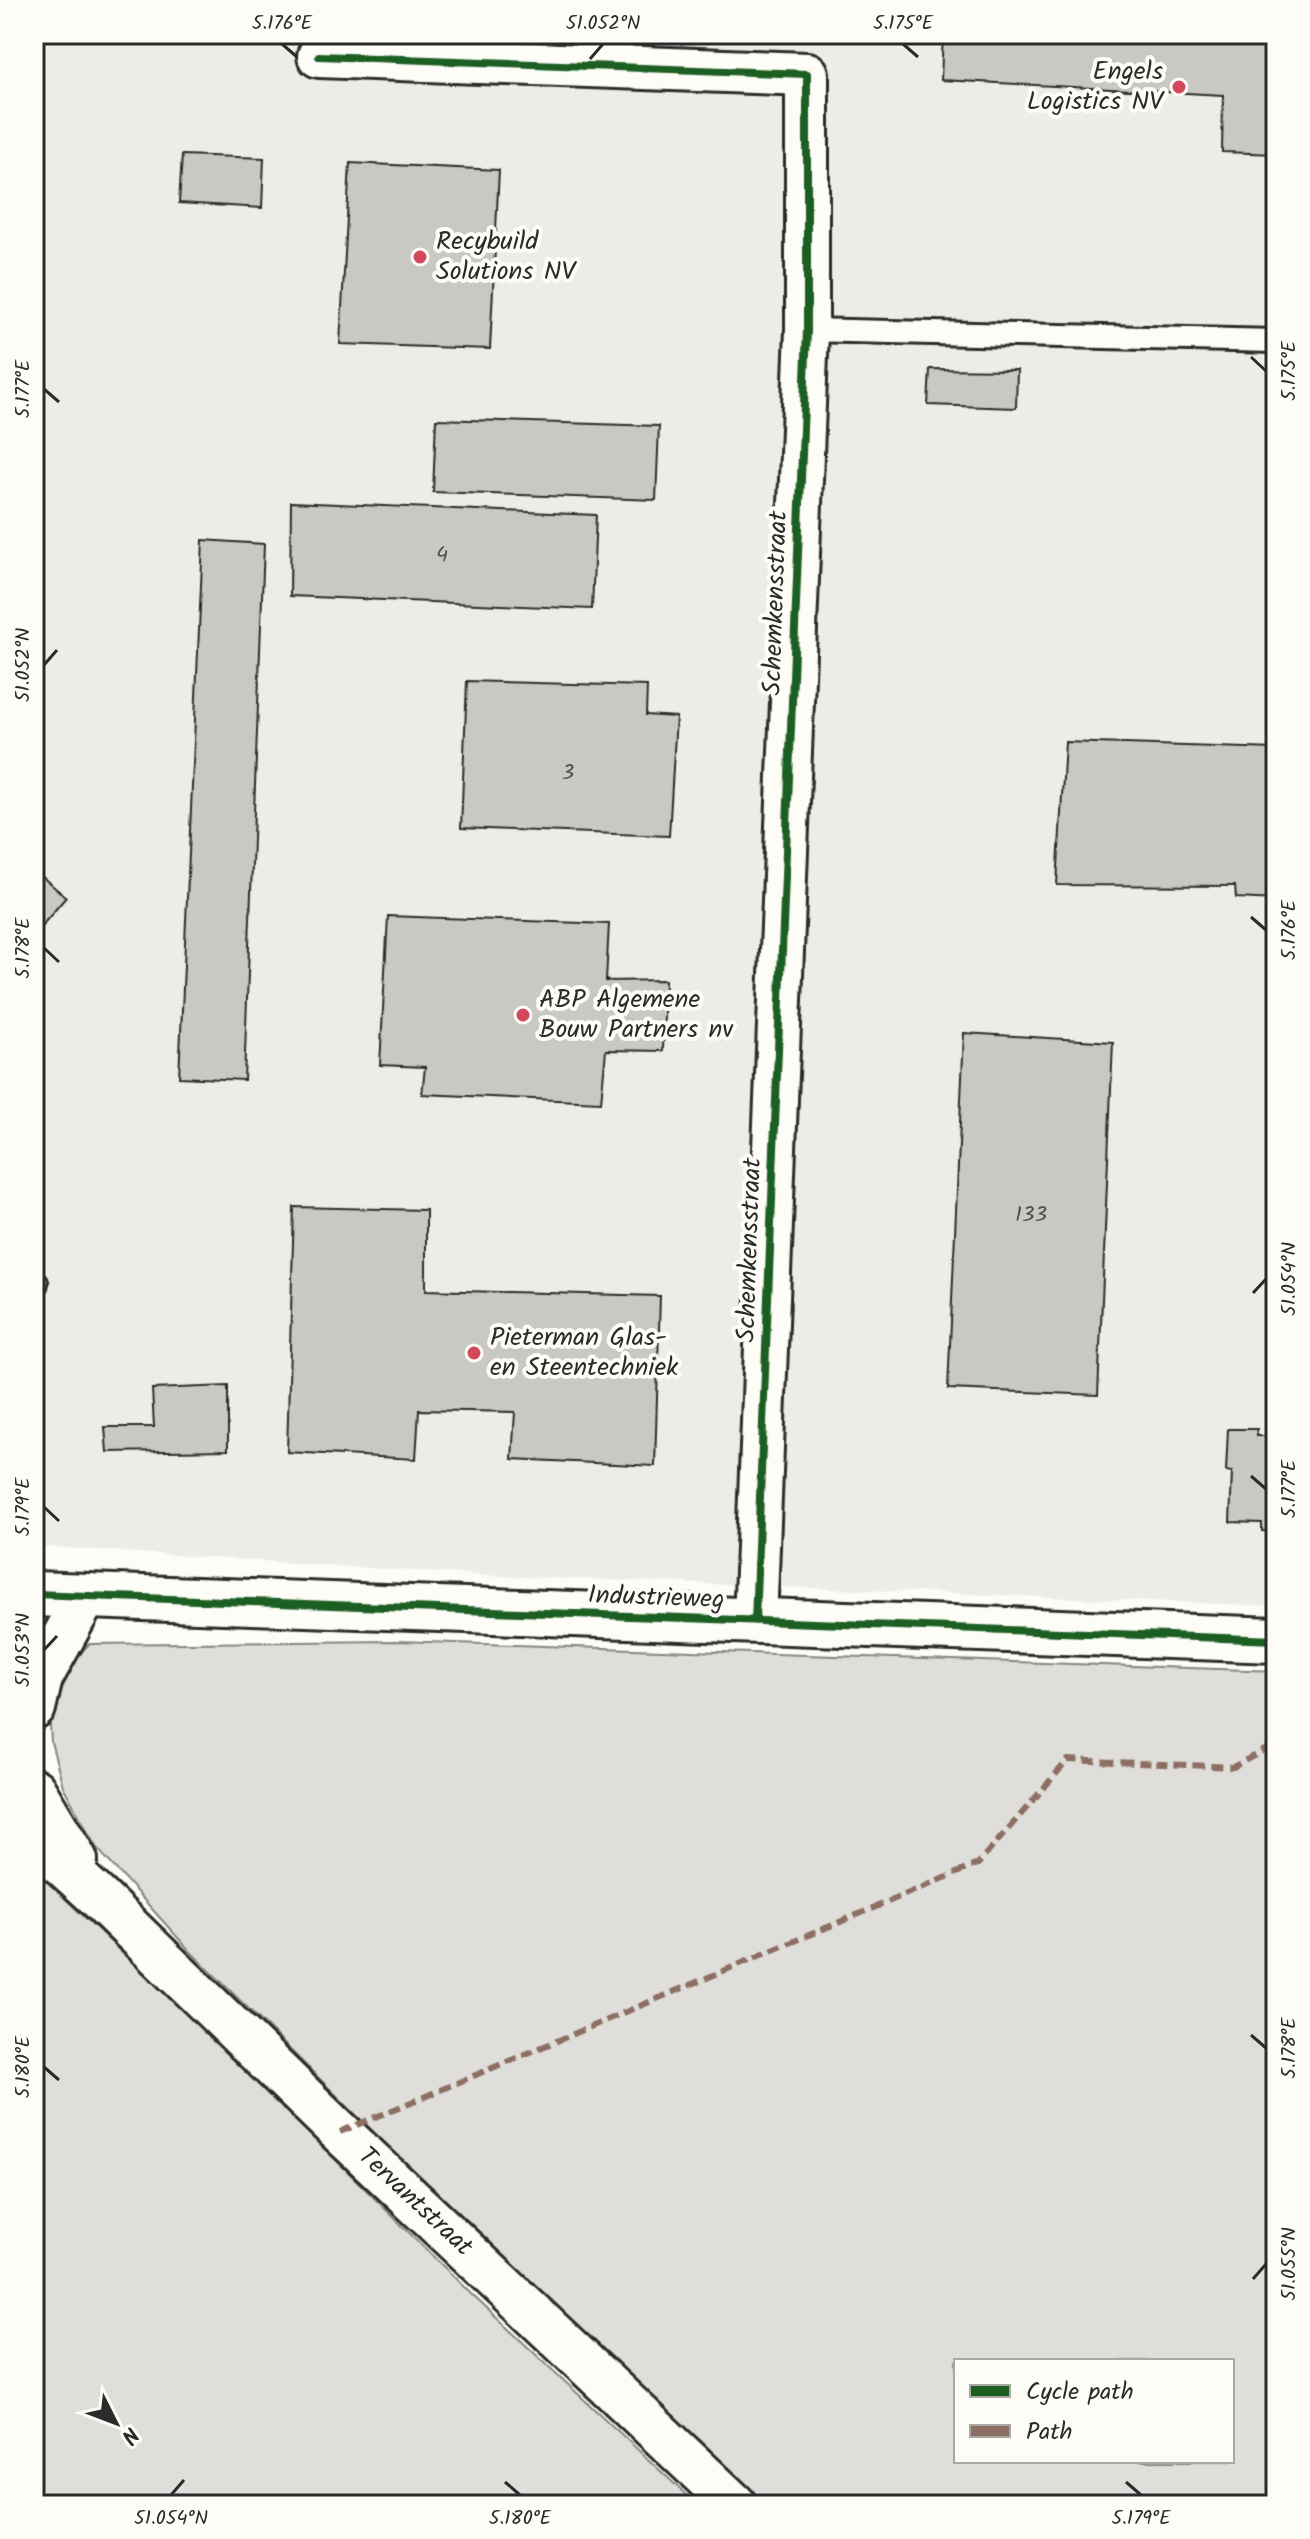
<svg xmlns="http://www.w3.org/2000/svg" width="1310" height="2539" viewBox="0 0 1310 2539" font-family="Kalam,sans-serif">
  <rect width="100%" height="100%" fill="#fdfcf7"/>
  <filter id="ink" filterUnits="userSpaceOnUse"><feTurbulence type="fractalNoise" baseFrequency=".0125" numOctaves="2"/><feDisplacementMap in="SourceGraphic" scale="16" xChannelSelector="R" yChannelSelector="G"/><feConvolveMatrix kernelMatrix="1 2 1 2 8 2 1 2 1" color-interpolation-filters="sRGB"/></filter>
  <g filter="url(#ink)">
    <path fill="#edece8" d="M34 34H1276V1606L475 1575 34 1546Z"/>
    <path fill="#dfdeda" stroke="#858482" stroke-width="2" fill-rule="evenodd" d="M398 1641 1276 1671V2505H752L189 1950 96 1847 63 1786 51 1742 49 1709 62 1673 89 1644ZM956 2361H1232V2461H956Z
      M34 1869 232 2057 471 2294 697 2505H34Z"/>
    <path fill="#c9c8c4" stroke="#2b2b2b" stroke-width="2" d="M943 34H1276V154L1222 152 1223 95 941 80Z
      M182 155 264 158 262 208 179 203Z
      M350 163 499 170 490 349 340 344Z
      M930 369 1017 370 1016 408 928 405Z
      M436 419 659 426 656 500 433 492Z
      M291 502 596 515 592 609 290 596Z
      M203 540 264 544 244 1080 179 1077Z
      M467 681 647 686 646 715 676 717 669 836 461 828Z
      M1065 742 1276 749V900L1236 898 1235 886 1057 885Z
      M34 870 66 897 34 935Z
      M388 916 609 924 606 981 665 980 663 1051 606 1050 601 1102 422 1094 425 1067 380 1065Z
      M964 1033 1113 1042 1098 1395 948 1389Z
      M294 1207 426 1210V1290L660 1296 655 1466 512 1459 515 1412 419 1410 416 1459 287 1452Z
      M228 1386V1450L107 1452 105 1427H154L152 1389Z
      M1228 1429H1257V1436H1276V1532L1262 1531V1523L1230 1522 1232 1472 1226 1471Z"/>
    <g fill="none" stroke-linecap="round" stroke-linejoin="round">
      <g stroke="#2b2b2b" stroke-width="28">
        <path id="lane" d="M807 330 1276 341
          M34 1281 36 1283 34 1289"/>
      </g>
      <g stroke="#2b2b2b" stroke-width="48">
        <path id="street" d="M319 56 807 74V330L755 1621
          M34 1708 41 1678 86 1596
          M34 1790 76 1860
          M34 1839 97 1896 340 2132 735 2505"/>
      </g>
      <g stroke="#2b2b2b" stroke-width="50">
        <path id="secondary" d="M34 1594 1276 1640"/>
      </g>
      <use href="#lane" stroke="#fdfcf7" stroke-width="22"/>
      <use href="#street" stroke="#fdfcf7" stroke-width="42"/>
      <use href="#secondary" stroke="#fdfcf7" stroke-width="44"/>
      <path stroke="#8d6e63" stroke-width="6" stroke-dasharray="12 6" stroke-linecap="butt" d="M340 2132 978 1864 1068 1760 1233 1767 1276 1744"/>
      <g stroke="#fdfcf7" stroke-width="13">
        <path id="cycleway" d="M319 56 807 74V330L755 1621
          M34 1594 1276 1640"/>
      </g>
      <use href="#cycleway" stroke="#1b5e20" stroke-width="8"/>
    </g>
  </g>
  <path fill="none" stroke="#2b2b2b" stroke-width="3" d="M282 44 297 57M903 44 918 57M590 59 603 44M1251 357 1266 371M44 389 59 402M44 665 57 650M1251 917 1266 930M44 948 59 962M1253 1293 1266 1279M1251 1476 1266 1489M44 1507 59 1521M44 1650 57 1636M1251 2035 1266 2048M44 2067 59 2080M1253 2279 1266 2264M505 2482 520 2495M1126 2482 1141 2495M171 2495 184 2480"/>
  <g fill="#d1495b" stroke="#fdfcf7" stroke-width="3">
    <circle cx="1179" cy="87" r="8"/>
    <circle cx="420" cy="257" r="8"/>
    <circle cx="523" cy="1015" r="8"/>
    <circle cx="474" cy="1353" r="8"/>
  </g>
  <g text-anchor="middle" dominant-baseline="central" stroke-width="8" stroke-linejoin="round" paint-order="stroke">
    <g font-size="22" fill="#525251">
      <text x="442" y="555">4</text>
      <text x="568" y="773">3</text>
      <text x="1031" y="1215">133</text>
    </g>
    <g font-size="26" fill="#2b2b2b" stroke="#fdfcf7" text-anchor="start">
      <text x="1163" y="72" text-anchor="end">Engels<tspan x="1163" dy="30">Logistics NV</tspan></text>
      <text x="436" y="242">Recybuild<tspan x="436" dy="30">Solutions NV</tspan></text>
      <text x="539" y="1000">ABP Algemene<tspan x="539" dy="30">Bouw Partners nv</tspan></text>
      <text x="490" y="1338">Pieterman Glas-<tspan x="490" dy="30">en Steentechniek</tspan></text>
    </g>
    <g font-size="26" fill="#2b2b2b" stroke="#fdfcf7">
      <text transform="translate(776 603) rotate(-88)">Schemkensstraat</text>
      <text transform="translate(750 1250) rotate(-88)">Schemkensstraat</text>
      <text transform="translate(656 1598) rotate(2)">Industrieweg</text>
      <text transform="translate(415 2202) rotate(43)">Tervantstraat</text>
    </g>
  </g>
  <rect width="1310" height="2539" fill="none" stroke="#fdfcf7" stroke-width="88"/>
  <rect x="954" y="2359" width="280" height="104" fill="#fdfcf7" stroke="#a9a8a5" stroke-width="2"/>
  <rect x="970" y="2385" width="40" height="12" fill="#1b5e20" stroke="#a9a8a5" stroke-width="2"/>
  <text x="1026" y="2399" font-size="24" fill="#2b2b2b">Cycle path</text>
  <rect x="970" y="2425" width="40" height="12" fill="#8d6e63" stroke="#a9a8a5" stroke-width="2"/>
  <text x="1026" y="2439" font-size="24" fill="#2b2b2b">Path</text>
  <g transform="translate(116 2423) rotate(132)" stroke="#fdfcf7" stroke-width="6" paint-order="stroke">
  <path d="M0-6L14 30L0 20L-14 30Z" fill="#2b2b2b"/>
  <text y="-12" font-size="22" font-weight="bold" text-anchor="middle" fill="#2b2b2b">N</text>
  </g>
  <rect x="44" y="44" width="1222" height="2451" fill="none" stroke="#2b2b2b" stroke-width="3"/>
  <g font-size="20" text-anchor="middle" fill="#2b2b2b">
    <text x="282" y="29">5.176°E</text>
    <text x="603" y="29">51.052°N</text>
    <text x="903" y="29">5.175°E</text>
    <text transform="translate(1288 371) rotate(-90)" y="7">5.175°E</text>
    <text transform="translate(22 389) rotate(-90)" y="7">5.177°E</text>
    <text transform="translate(22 665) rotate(-90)" y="7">51.052°N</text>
    <text transform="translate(1288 930) rotate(-90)" y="7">5.176°E</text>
    <text transform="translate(22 948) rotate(-90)" y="7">5.178°E</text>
    <text transform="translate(1288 1279) rotate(-90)" y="7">51.054°N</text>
    <text transform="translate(1288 1489) rotate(-90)" y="7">5.177°E</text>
    <text transform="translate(22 1507) rotate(-90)" y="7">5.179°E</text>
    <text transform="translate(22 1650) rotate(-90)" y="7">51.053°N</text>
    <text transform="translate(1288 2048) rotate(-90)" y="7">5.178°E</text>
    <text transform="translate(22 2067) rotate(-90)" y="7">5.180°E</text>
    <text transform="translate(1288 2264) rotate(-90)" y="7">51.055°N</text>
    <text x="171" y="2524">51.054°N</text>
    <text x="520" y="2524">5.180°E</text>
    <text x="1141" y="2524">5.179°E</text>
  </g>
</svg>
